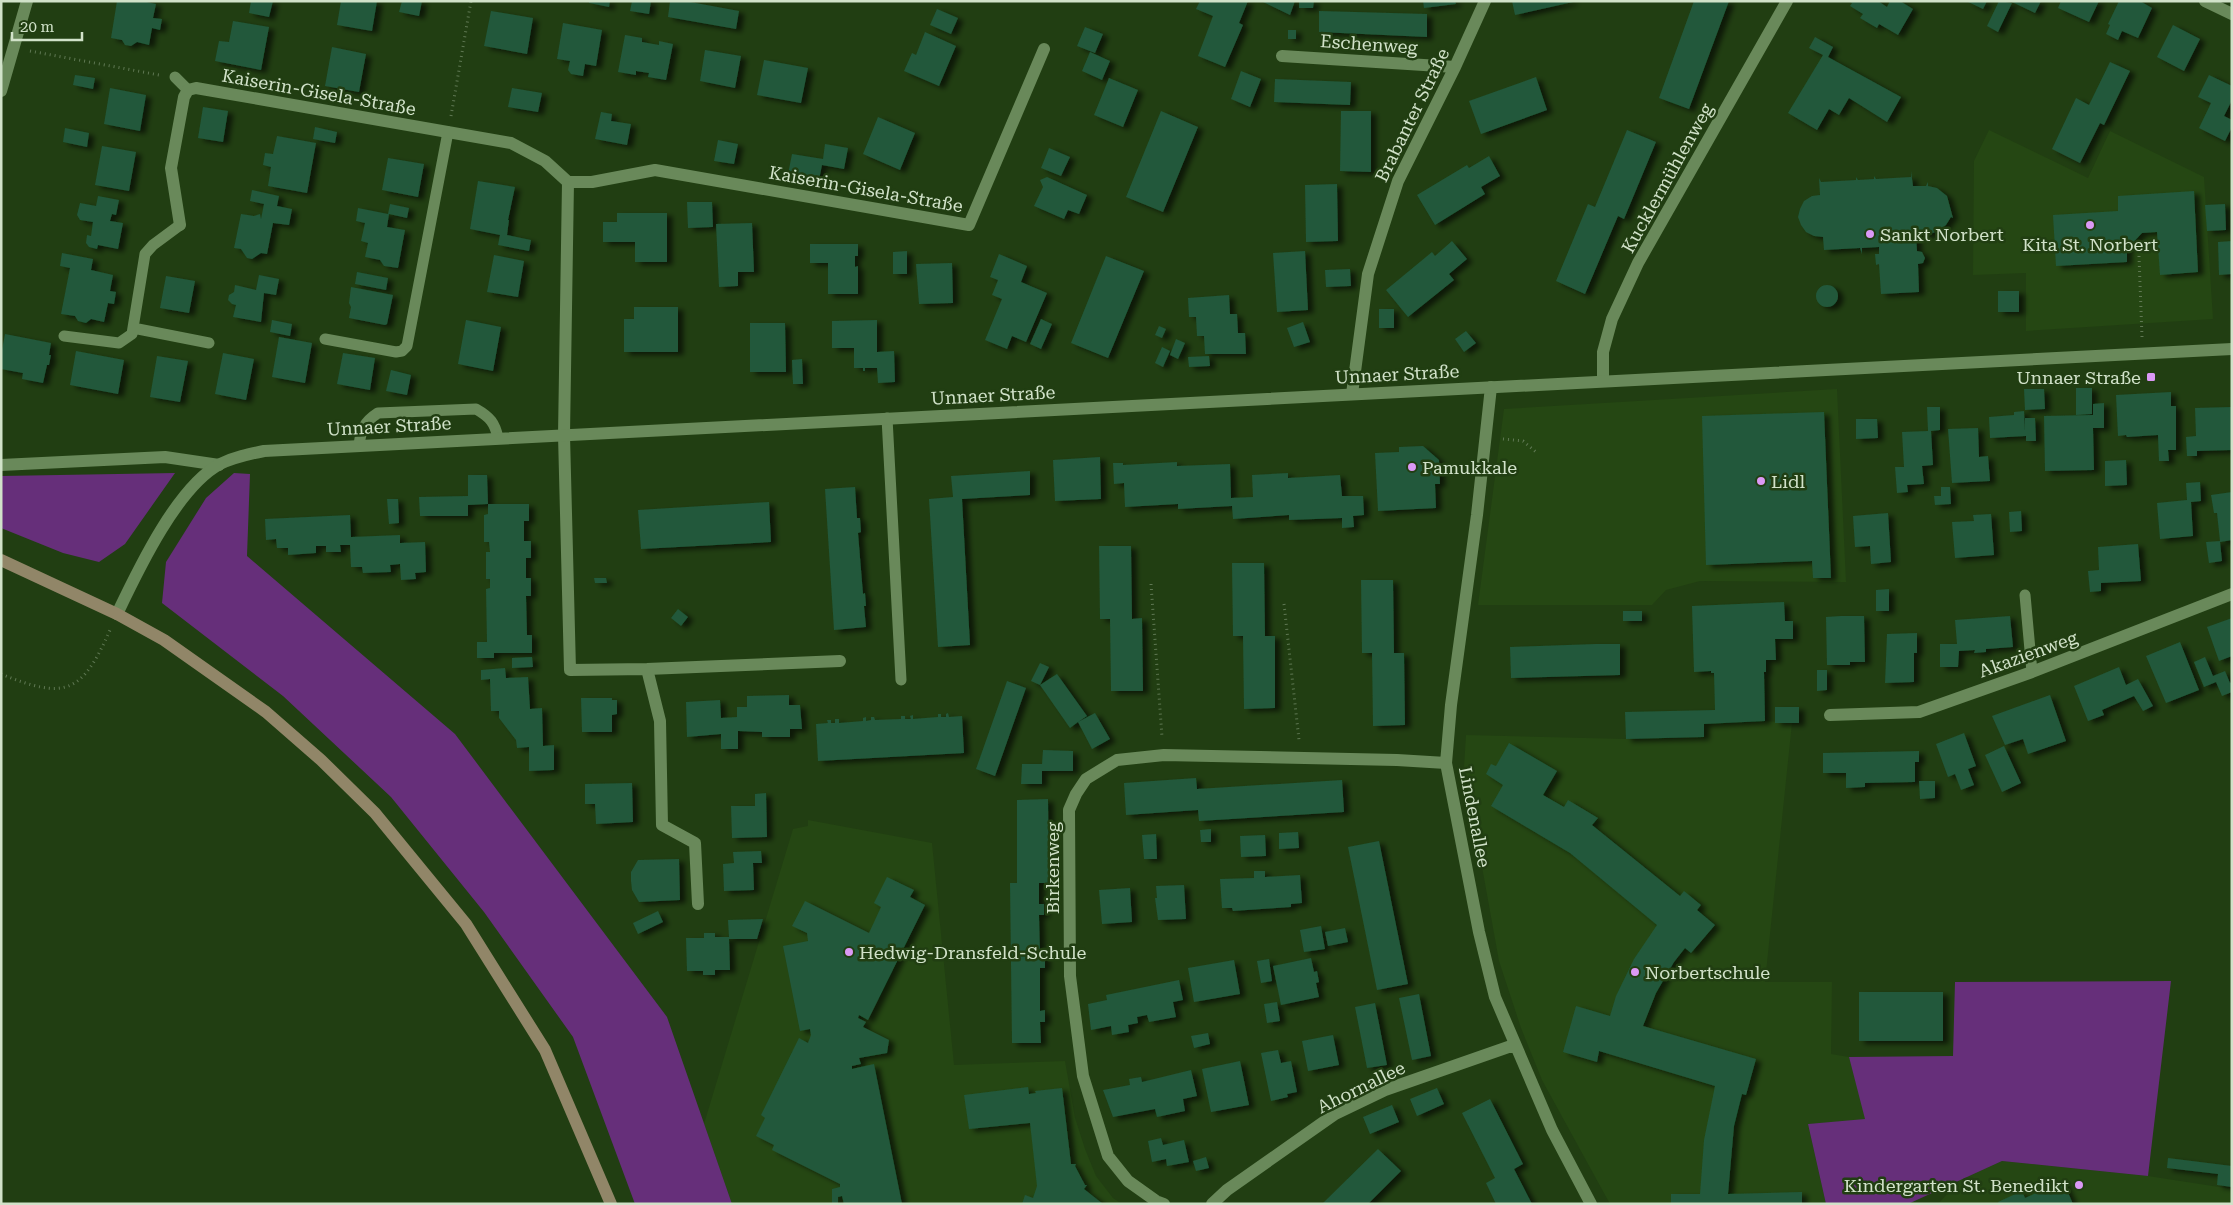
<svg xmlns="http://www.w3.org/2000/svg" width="2233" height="1205" viewBox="0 0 2233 1205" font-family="'Roboto Serif',serif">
  <defs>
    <filter id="shadow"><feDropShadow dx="5.5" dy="3" stdDeviation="2.5" flood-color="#0009"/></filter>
  </defs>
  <rect width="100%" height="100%" fill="#213e12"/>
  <path fill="#254713" d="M1989 130 2088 178 2110 131 2204 177 2213 319 2026 331V273L1973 275 1974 161Z
    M1837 389 1846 582 1700 581 1666 590 1652 605H1478L1504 409Z
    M1765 721 1792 723 1765 982H1832L1831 1054 1849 1057 1866 1120 1808 1124 1826 1204H1610L1542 1080 1521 1028 1499 961 1464 767 1466 735 1626 739 1703 737 1704 724Z
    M808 820 932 843 954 1065 1065 1061 1075 1118 1085 1149 1096 1176 1113 1198 1122 1204H732L704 1124 793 829 808 826Z
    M2002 1161 2148 1176 2232 1189V1204H1938L1960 1180Z"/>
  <path fill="#662f7a" d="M175 473 125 544 99 562 63 553 1 528V476Z
    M234 473 250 474 247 556 455 734 667 1017 732 1204H635L573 1037 484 912 391 797 283 696 162 603 166 562 206 498Z
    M2171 981 2148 1176 2002 1161 1908 1204H1826L1808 1124 1865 1119 1849 1057 1953 1056 1955 982Z"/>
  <path fill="#21583a" filter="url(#shadow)" d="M117 1H142L156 4 153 18 162 19 160 30 152 28 149 45 137 42 131 46 125 45 122 40 111 38Z
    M251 1H273L269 17 249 13Z
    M341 1H377L372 31 337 25Z
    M402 1H422L419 16 399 12Z
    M589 1H610L609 7 589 3Z
    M632 1H651L649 14 630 11Z
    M670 1H685L739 11 736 29 668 17Z
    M1200 1H1248L1239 23 1243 25 1225 67 1198 56 1213 16 1196 9Z
    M1261 1H1295L1290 15Z
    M1299 1H1314L1313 8H1299Z
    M1423 1H1455L1456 4 1424 8Z
    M1512 1H1573V2L1515 15Z
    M1694 1H1729L1689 109 1659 98Z
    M1849 1H1878L1887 7 1890 1H1900L1913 9 1898 35 1879 24 1877 28 1860 18 1863 14 1850 6 1852 3Z
    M1966 1H1987L1983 9Z
    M1999 1 2012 3 1998 32 1987 26Z
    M2010 1H2041L2035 13Z
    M2061 1H2099L2089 22 2058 8Z
    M2119 1H2140L2152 8 2138 38 2122 31 2118 40 2106 34 2110 25 2108 24Z
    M937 9 958 18 951 34 930 25Z
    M491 11 533 18 527 54 484 46Z
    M1319 11 1427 14V37L1319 32Z
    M233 21 269 27 261 70 215 61 219 41 229 42Z
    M563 23 602 30 596 66 585 64 583 76 571 74 568 70 570 61 557 59Z
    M2173 25 2200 39 2184 71 2157 57Z
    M1085 27 1103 34 1095 53 1077 46Z
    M1288 30H1296V39H1288Z
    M925 32 956 46 939 86 904 71 912 53 916 55Z
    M625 35 642 38V42L659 45V41L673 44 666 80 648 77 649 73 636 71V75L618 72Z
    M1815 37 1833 47 1828 57 1901 97 1887 122 1849 98 1839 115 1829 109 1817 130 1788 113 1823 55 1809 48Z
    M332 47 366 54 359 92 325 86Z
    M705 50 741 56 735 88 700 81Z
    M1090 52 1110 61 1102 80 1082 71Z
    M764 60 808 68 801 103 757 95Z
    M2110 62 2130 71 2104 125 2100 123 2080 163 2052 149 2076 98 2089 105Z
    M1241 71 1261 79 1250 107 1231 99Z
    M75 75 95 78 93 89 73 85Z
    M2209 75 2232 86V100L2224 116 2232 120V127L2225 141 2199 128 2211 103 2198 97Z
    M1536 77 1547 110 1481 134 1469 101Z
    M1109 78 1138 90 1123 127 1094 115Z
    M1275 79 1351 82 1350 105 1274 102Z
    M110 88 146 95 140 131 104 124Z
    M512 88 542 93 538 112 508 107Z
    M203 107 228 111 223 142 198 138Z
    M1161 111 1198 127 1163 212 1126 197Z
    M1341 111H1371V172L1340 171Z
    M601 112 612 114 611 121 631 124 627 145 595 139Z
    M878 117 915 133 900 170 863 154Z
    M315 127 337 132 335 143 313 139Z
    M65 128 89 133 87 147 63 142Z
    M1627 130 1656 142 1624 219 1618 216 1585 294 1556 281 1588 204 1595 207Z
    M277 136 316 143 307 193 268 186 271 167 263 165 265 153 273 154Z
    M718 140 738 144 734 164 714 161Z
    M825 144 848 148 844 169 822 165 819 180 788 174 792 154 823 159Z
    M102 146 136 152 129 191 95 185Z
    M1049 148 1070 157 1061 176 1041 168Z
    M1489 156 1500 176 1481 187 1485 194 1435 225 1417 195 1467 165 1469 168Z
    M388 158 424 164 418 197 382 190Z
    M1911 171 1913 186H1926L1928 182V186L1937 188 1947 196 1953 218 1951 217 1946 225 1938 231 1930 234 1916 235 1917 251 1922 252 1925 258 1923 263 1918 264 1919 292 1881 294 1879 264 1876 265 1875 254H1879V247L1862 248V254L1860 248 1824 250 1823 237 1814 236 1806 232 1801 225 1798 217 1800 209 1804 201 1812 196 1820 195 1819 178 1821 182 1856 180V177L1858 180 1874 179V176L1876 179 1911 177Z
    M1047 177 1087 195 1079 214 1068 210 1064 219 1034 206 1043 187 1040 180Z
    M478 181 515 187 508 220H509L507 235 531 240 529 251 498 245 500 235 470 229Z
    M1337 184 1338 241 1306 242 1305 185Z
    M252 190 279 196 277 206 292 209 289 225 273 223 267 254 261 253 252 259 247 258 241 249 234 248 241 214 254 216 260 214 261 219 264 204 250 201Z
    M2194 191 2198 272 2160 275 2157 232 2142 233 2127 249V262L2056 266 2053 215 2118 211V196Z
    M98 196 119 200 116 215 112 214 110 221 123 223 118 249 98 245 97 249 89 247 86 243 87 235 91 236 93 222 80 220 77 215 80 203 96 206Z
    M687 202H712L713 227 688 228Z
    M390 204 409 208 407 218 389 214 387 227 405 230 398 268 384 266 380 260 365 257 368 243 361 241 365 223 356 221 358 208 388 214Z
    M2225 204 2226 230 2207 231 2205 205Z
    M617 213H667V262H635V242H603V222H617Z
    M752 223 754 272H738V286L719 287 716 224Z
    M1452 241 1467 259 1449 274 1454 280 1408 317 1386 290 1432 252 1435 256Z
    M2232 241V274L2219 275 2218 242Z
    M810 244H858V256H855V267L858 266V294H828V263H810Z
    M907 251V274H893V252Z
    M1305 251 1308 310 1277 312 1273 253Z
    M62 253 93 259 91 270 113 275 110 291 116 292 114 304 108 303 104 322 91 319 86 323 78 321 75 316 61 314 70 268 60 266Z
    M999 254 1027 266 1021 282 1047 293 1026 342 1012 336 1007 349 985 340 1002 299 992 295 998 280 990 277Z
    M494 255 524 261 518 297 487 292Z
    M1106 256 1144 271 1108 358 1071 343Z
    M952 263 953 303 919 304 916 264Z
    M1350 269 1351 286 1326 287 1325 270Z
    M357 272 388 278 386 290 355 284Z
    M259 275 279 279 276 295 264 293 261 322 233 317 236 305 232 304 228 300 229 295 234 292 235 285 256 290Z
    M166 276 195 281 189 313 160 308Z
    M1816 296a11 11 0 1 1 22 0a11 11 0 1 1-22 0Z
    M351 287 393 295 387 324 385 325 349 318 351 307 349 303Z
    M1998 291H2019V312H1998Z
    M1229 295 1230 314H1237L1238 333H1245L1246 354H1205L1204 336H1197L1196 317H1189L1188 298Z
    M634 307H678V352H624V319H634Z
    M1379 309H1394V328H1379Z
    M1041 319 1052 324 1041 349 1030 344Z
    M272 320 292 324 290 336 270 332Z
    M466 320 501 327 493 371 458 364Z
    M877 320V352L894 351 895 382 878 383 877 368H865V371H863V368H854V348H832V321Z
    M1303 322 1310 342 1294 347 1287 328Z
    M750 323H785L786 372H750Z
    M1159 326 1166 329 1162 338 1155 335Z
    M1466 331 1476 343 1464 352 1455 339Z
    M5 334 51 343 49 355H51L49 365H47L43 383 22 379 23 373 1 369V355Z
    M279 337 312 343 305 383 272 377Z
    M1176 339 1185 343 1178 359 1170 355Z
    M1162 347 1170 351 1163 367 1155 363Z
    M76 351 124 360 118 394 70 385Z
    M223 353 254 359 246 400 215 394Z
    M343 353 375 358 370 390 337 384Z
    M157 356 188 361 180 402 150 397Z
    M1209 356 1210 366 1189 367 1188 357Z
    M802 359 803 384H793L792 360Z
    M391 370 411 375 407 395 386 391Z
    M2076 388H2092V414L2076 415Z
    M2024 389H2044L2045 409 2025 410Z
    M2171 392V406H2176V450H2168L2169 461H2159L2158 435 2127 437 2126 435 2118 436 2116 395Z
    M2104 403V428H2093L2094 470 2045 471 2044 416 2093 415V404Z
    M1927 407H1940V430L1931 431 1933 465 1922 466 1924 484 1907 485 1908 492 1897 493 1895 467H1904L1902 432 1928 431Z
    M2231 407 2232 450 2197 451V456H2187L2186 437 2196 436 2195 408Z
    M2024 411 2025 431V418H2035L2036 441H2026V436L1990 438 1989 417 2014 415V412Z
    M1824 412 1831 578H1813L1812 561 1706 565 1702 416Z
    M1856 419H1877L1878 438 1856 439Z
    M1978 428 1979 457 1988 456 1990 481 1952 483 1948 429Z
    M1423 446 1439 460 1440 484H1435L1436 508 1378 511 1375 453 1399 452V447Z
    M1100 457 1101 499 1055 501 1053 460Z
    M2126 460 2127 485 2105 486V461Z
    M1177 462V466L1230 464 1231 498 1253 497 1252 475 1288 473V478L1340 475 1342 496H1363L1364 515 1353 516 1354 527 1342 528V518L1289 520V515L1233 519 1232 506 1178 509V504L1125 507 1124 483 1114 484 1113 463H1123V465Z
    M1030 471V495L962 499 970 645 938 647 929 499 953 497 951 476Z
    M468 475H487L488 504H529V521H524V541H531V558H526V578H531V596H526L527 635H532V653H494V658H477V642H487L486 589 490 588V579H486V552H490L489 542H484V515L488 514V504L468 505V516H420L419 497 468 496Z
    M2200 482 2201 501 2191 502 2193 536 2160 539 2157 503 2187 500 2186 483Z
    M855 487 857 518H860L861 532 858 533 863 594 865 593 866 606H864L866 627 834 630 825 489Z
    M1941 487H1950L1951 504 1935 505 1934 496H1941Z
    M2232 492V540L2220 542 2222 561 2209 563 2206 542 2220 541 2217 513H2214L2211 495Z
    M387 499H398L399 523 389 524Z
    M769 502 771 542 641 549 638 510Z
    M2021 511 2022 531 2010 532 2009 512Z
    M1888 513 1891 562 1871 564 1870 546 1855 547 1853 516Z
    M1991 514 1994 555 1955 558 1952 522 1974 521 1973 515Z
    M350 515 351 537 400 535V543L425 542 426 572 415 573 416 579 401 580 400 564 390 565 391 572 363 573 362 567H351L350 545H340L341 552H326V546H316V553L288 555V548H277L276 539 266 540 265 519Z
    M2138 544 2141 581 2101 583V591L2090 592 2088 571 2099 570 2098 547Z
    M1099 546H1131L1132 619 1142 618 1143 691H1111L1110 619H1100Z
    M1232 563H1264L1265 636H1275V708L1244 709 1243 636H1233Z
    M594 578H606L607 583H595Z
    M1361 580H1393L1394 653H1404L1405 725 1373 726 1372 653H1362Z
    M1889 589V611H1876V590Z
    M1784 602 1785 621H1793V639H1775L1776 660H1766V672H1764L1765 721 1704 724V737L1626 739 1625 712 1715 710 1714 673H1711V671L1694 672 1692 606Z
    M678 609 688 617 681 626 671 618Z
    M1623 611H1642V621H1623Z
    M1841 616H1864L1865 662H1850V665H1827L1826 617Z
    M2010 616 2013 647 1986 649V652L1974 653 1975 650 1959 651 1958 667H1940V644H1957L1955 620Z
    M2232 618V656L2219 661 2207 627Z
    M1917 633V653H1914V682L1885 683 1887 634Z
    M2180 642 2199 690 2166 703 2146 656Z
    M1596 644H1620V675L1511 678 1510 647Z
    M532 657 533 667 512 668V658Z
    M2205 657 2213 676 2225 671 2230 683 2232 682V692L2222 696 2216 682 2204 687 2194 662Z
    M1040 663 1049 667 1040 685 1031 681Z
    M2119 667 2126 685 2138 679 2153 706 2143 711 2134 696 2102 710 2104 715 2088 721 2074 686Z
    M505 668 506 678 528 677 530 709 542 708 543 746 554 745V770L529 771V747L517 748 516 740 499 718V711H491L490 679 481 680V670Z
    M1817 670H1827V690L1817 691Z
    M1057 674 1087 716 1078 722 1095 713 1110 739 1092 749 1078 722 1070 728 1040 685Z
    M1007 681 1026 688 995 776 976 769Z
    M789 695V705H800L802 729H790V737H762V732L738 731V749H721V734L687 737 686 702 720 700 721 718 737 717V707H747V696Z
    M2050 695 2066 741 2028 754 2023 739 2005 745 1992 716Z
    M581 698H612V700H617V714L612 715V732H582Z
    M1775 707H1799V723H1775Z
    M948 713 949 717 962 716 964 753 818 761 816 724 828 723 827 720H831V723H835V719H839V723L863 721V718L866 717V721L871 720V717H874L875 720 901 719V716H905V719H911L910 716 913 715V719L938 717V714H941V717H946V714Z
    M1964 733 1976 766 1968 769 1974 785 1961 790 1955 774 1948 777 1936 744Z
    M1509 743 1557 771 1543 795 1564 807 1568 800 1598 818 1592 825 1680 896 1684 891 1701 905 1697 910 1715 925 1691 953 1685 948 1674 962 1656 993 1643 1026 1756 1059 1746 1095 1742 1094 1734 1126 1728 1194 1802 1192V1204H1671V1194H1700L1704 1140 1715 1086 1599 1051 1597 1062 1563 1052 1576 1006 1610 1016 1616 996 1634 959 1657 925 1570 853 1491 806 1503 785 1486 774 1491 764 1496 766Z
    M2004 746 2021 783 2002 792 1985 755Z
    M1043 750 1073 751V771H1042V784H1021L1022 764H1042Z
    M1919 751V762H1915V782L1865 783V787L1846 788V773H1823V753Z
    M1196 778 1197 789 1342 780 1344 812 1199 821 1198 810 1126 815 1124 783Z
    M1919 781H1935V798L1920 799Z
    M632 783 633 822 596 824 595 804H585V784Z
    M766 793 767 837 732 838 731 806H755V794Z
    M1048 799 1049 883H1039V904H1044V915H1039L1040 956H1045V968H1040V1011L1045 1010V1022H1040L1041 1043H1012L1010 883H1017V800Z
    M1211 829V842H1201L1200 830Z
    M1298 832 1299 848 1279 849V833Z
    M1156 834 1157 859H1144L1142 835Z
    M1265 835 1266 856 1241 857 1240 836Z
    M1379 841 1408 984 1377 990 1348 847Z
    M761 851 762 863H753L754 890 724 891 723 864 734 863 733 852Z
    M679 859 680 900 639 902 632 890 631 881V872L638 860Z
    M1254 871H1265V877L1300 875 1302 903 1291 904V907L1233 911 1232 908H1222L1220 879 1254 878Z
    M887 877 914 890 910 897 925 905 868 1020 859 1015 858 1018 866 1022 863 1027 889 1040 887 1053 859 1058 861 1064 852 1066V1069L874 1064 902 1204H844L842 1196 838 1197V1204H832V1189L840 1187V1184L772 1150 774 1145 756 1136 765 1118 761 1115 799 1038 808 1043 811 1035 810 1029 800 1031 783 946 808 941 807 933 792 926 805 901 869 933 881 907 874 903Z
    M1184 885 1186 919 1158 920 1155 898H1157L1156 886Z
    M1130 888 1132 922 1102 924 1099 890Z
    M658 911 663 922 638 934 633 923Z
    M763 919 757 939H729L730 970H715V975H703V971H687L686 938H704V933H715V937H729L728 920Z
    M1321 926 1325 949 1304 952 1300 930Z
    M1345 928 1348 942 1328 946 1325 932Z
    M1311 958 1314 972 1317 971 1319 982 1316 983 1319 997 1281 1005 1273 966Z
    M1269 959 1272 981 1261 983 1257 961Z
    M1234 960 1240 994 1194 1002 1188 968Z
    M1179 980 1183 1000 1173 1002 1176 1017 1149 1022 1147 1015 1137 1017 1138 1023 1128 1025 1129 1032 1112 1035 1111 1026 1091 1030 1088 1004 1107 1000 1106 995Z
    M1859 992H1943V1041H1859Z
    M1419 994 1431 1056 1412 1060 1399 998Z
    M1277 1002 1280 1021 1267 1023 1264 1004Z
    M1375 1003 1387 1065 1367 1068 1355 1007Z
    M1208 1033 1210 1044 1194 1048 1191 1036Z
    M1333 1035 1339 1065 1308 1071 1302 1041Z
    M1278 1050 1281 1063 1291 1061 1297 1092 1287 1094 1288 1097 1271 1101 1261 1053Z
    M1240 1061 1249 1105 1211 1112 1202 1069Z
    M1191 1070 1197 1096 1183 1099 1185 1111 1157 1117 1155 1109 1113 1117 1103 1090 1130 1085 1129 1079 1141 1077 1142 1082Z
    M1028 1087 1029 1094 1036 1093 1035 1091 1062 1088 1071 1164H1076L1075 1166 1085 1185H1087L1084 1189 1103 1204H1022L1025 1195 1033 1198 1037 1186 1030 1123 969 1129 964 1095Z
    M1437 1088 1444 1104 1417 1116 1410 1099Z
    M1490 1099 1523 1164 1514 1169 1532 1204H1496L1486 1183 1495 1178 1462 1113Z
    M1392 1105 1399 1122 1370 1134 1363 1117Z
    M1161 1138 1163 1145 1184 1140 1189 1162 1167 1166 1166 1159 1152 1162 1148 1141Z
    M1378 1149 1401 1171 1368 1204H1322Z
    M1206 1157 1209 1168 1196 1171 1193 1161Z
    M2168 1158 2232 1166V1187L2217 1185 2218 1174 2167 1168Z
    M2063 1181 2073 1204H1999L1998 1202 2022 1191 2025 1198Z"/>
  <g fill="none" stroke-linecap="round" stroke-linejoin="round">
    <path stroke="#5f7853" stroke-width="3" stroke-dasharray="1 4" stroke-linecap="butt" d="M30 51 159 75
      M451 116 471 1
      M2139 256 2142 337
      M1503 439 1523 441 1536 452
      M1151 584 1162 737
      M1284 604 1299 740
      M1 674C65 700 82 694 110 630"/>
    <path stroke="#69895a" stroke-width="11" d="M175 77 188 90
      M133 328 209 343
      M64 336 119 343 132 334 145 254 153 245 180 225
      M325 339 396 352 402 351 407 346 448 132
      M887 418 901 680
      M359 445C361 430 364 422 378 413L476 409C490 417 495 423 498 438
      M2025 595 2032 672"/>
    <path stroke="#69895a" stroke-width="12" d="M2205 1 2232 14
      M1282 56 1455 67
      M1 91 27 1
      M568 182H592L655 170 969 225 1044 49
      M180 225 171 168 184 97 188 90 196 88 511 143 545 161 568 182 564 435 570 670 647 669 840 661
      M1603 381V352L1612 319 1638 263 1787 1
      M1491 387 1477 515 1451 705 1446 763 1479 932 1495 997 1552 1130 1591 1204
      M1352 394 1368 274 1398 181 1455 67 1485 1
      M1 465 165 457 219 465
      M647 669 660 721 662 825 695 843 698 904
      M1830 715 1919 712 2032 672 2232 594
      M1164 1204 1156 1201 1128 1181 1108 1156 1083 1076 1070 976 1069 810 1076 794 1086 779 1117 760 1164 755 1397 760 1446 763
      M1212 1204 1227 1190 1335 1114 1385 1090 1514 1045"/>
    <path stroke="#69895a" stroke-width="12" d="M117 614C138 570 177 487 220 464 234 457 249 454 264 451L2232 349"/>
    <path stroke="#918668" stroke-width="12" d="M1 560 117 614 164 640 266 712 321 760 375 813 466 924 545 1050 611 1204"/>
  </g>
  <g fill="#db99f5" stroke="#213e12" stroke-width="2">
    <circle cx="2090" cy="225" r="5"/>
    <circle cx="1870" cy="234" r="5"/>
    <rect x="2146" y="372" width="10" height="10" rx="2.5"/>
    <circle cx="1412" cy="467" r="5"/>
    <circle cx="1761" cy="481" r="5"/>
    <circle cx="849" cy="952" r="5"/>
    <circle cx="1635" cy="972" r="5"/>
    <circle cx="2079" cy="1185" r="5"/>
  </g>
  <g text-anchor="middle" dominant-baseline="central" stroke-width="5" stroke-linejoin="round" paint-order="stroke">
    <g font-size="18" fill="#d1e2c9" stroke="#213e12">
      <text transform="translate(1369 44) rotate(4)">Eschenweg</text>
      <text transform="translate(319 92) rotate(10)">Kaiserin-Gisela-Straße</text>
      <text transform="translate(1412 115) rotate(-64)">Brabanter Straße</text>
      <text transform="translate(1667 178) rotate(-61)">Kucklermühlenweg</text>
      <text transform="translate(866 189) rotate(10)">Kaiserin-Gisela-Straße</text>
      <text transform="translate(1397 374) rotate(-3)">Unnaer Straße</text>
      <text transform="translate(993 395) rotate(-3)">Unnaer Straße</text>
      <text transform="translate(389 426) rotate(-3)">Unnaer Straße</text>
      <text transform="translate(2028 654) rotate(-20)">Akazienweg</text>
      <text transform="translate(1475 817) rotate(79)">Lindenallee</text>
      <text transform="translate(1052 868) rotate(-90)">Birkenweg</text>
      <text transform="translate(1361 1087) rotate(-26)">Ahornallee</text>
    </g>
    <g font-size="18" fill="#d1e2c9" stroke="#213e12" text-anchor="start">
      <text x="1880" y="234">Sankt Norbert</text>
      <text x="2090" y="244" text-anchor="middle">Kita St. Norbert</text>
      <text x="2141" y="377" text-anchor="end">Unnaer Straße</text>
      <text x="1422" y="467">Pamukkale</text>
      <text x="1771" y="481">Lidl</text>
      <text x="859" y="952">Hedwig-Dransfeld-Schule</text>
      <text x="1645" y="972">Norbertschule</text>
      <text x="2069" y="1185" text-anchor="end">Kindergarten St. Benedikt</text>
    </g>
  </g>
  <rect width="2233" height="1205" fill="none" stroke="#d1e2c9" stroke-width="5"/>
  <path d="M12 32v8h70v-8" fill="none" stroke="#d1e2c9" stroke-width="2.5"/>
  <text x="20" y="32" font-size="15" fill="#d1e2c9" stroke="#213e12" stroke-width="4" paint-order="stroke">20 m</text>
</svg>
